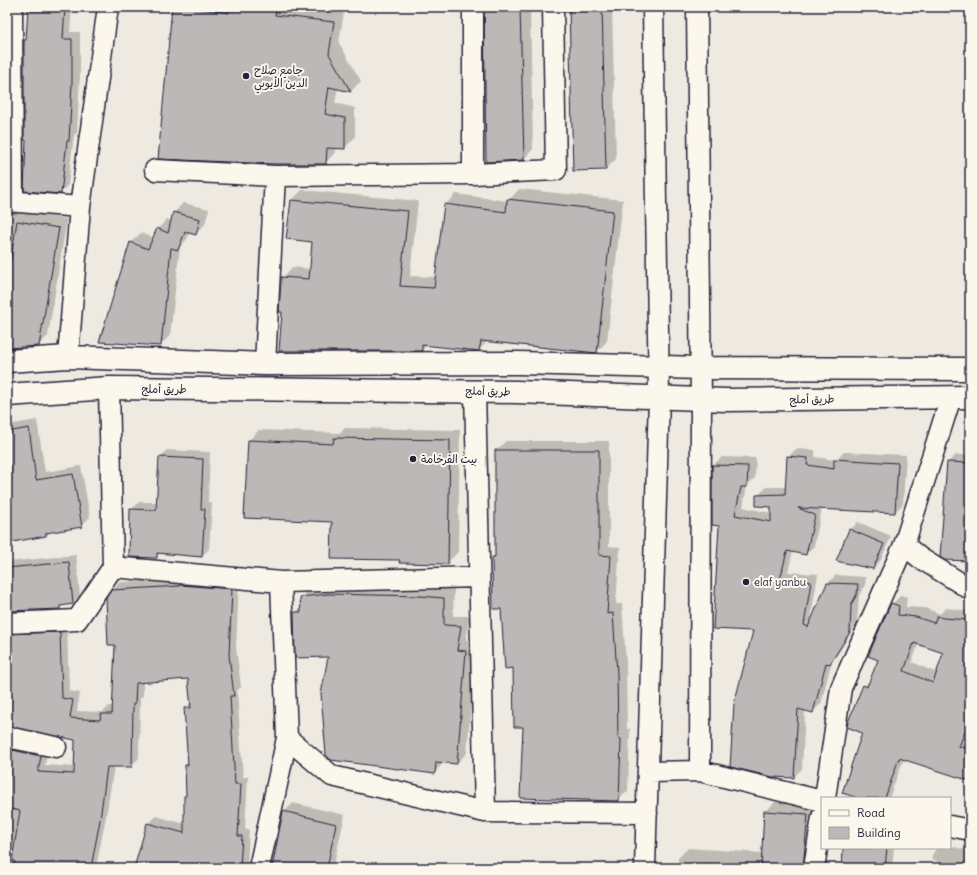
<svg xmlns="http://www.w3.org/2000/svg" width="977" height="875" viewBox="0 0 977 875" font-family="Delius,'Playpen Sans Arabic',sans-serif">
  <rect width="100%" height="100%" fill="#eeeae2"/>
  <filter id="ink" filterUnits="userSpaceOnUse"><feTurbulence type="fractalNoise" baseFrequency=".025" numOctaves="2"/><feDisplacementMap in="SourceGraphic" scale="8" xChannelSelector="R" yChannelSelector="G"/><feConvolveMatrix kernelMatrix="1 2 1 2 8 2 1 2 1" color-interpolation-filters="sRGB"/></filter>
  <g filter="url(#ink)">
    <path fill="#0003" fill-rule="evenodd" d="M29 7H72L70 32H80V75L77 133 74 135 68 185 60 193 27 139 25 40 27 38Z
      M173 7H300L344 12 339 43 361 81 351 91 338 88 335 103 355 108V137L345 148H336V152L325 163Z
      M486 7H530L533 149 524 159Z
      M570 7H612L616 159 606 169Z
      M519 189 623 200 607 341 597 352 488 341 479 350 427 345 422 350 283 312 282 278 293 267 311 269 313 241 292 200 302 190 418 201 410 276 436 277 445 205 456 194 508 201Z
      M183 203 209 209 205 224 196 234 190 232 187 239 180 247 170 336 160 345 101 341 131 242 141 233 154 238 158 229 167 219 172 221 174 213Z
      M7 209 67 219 48 336 39 345 7 347V290L10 272H7Z
      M37 420 45 472 81 466 90 517 81 526 50 532 46 536 7 542V425Z
      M345 428 460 430 458 552 447 563 401 559 333 521 249 440 259 430 340 433Z
      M506 441H609V546L620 547 616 604H622L626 663 627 729H630L628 791 618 800 524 726 493 557 496 554V451Z
      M796 449 815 450V457L835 460 844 452 906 455 903 504 895 512 822 508 814 546 806 554 793 551 788 572 818 574 811 617 813 618 827 584 836 575 866 577 865 585 859 595 857 623 838 654 832 660 821 704 812 712 805 710 802 769 793 777 754 631 720 526 713 465 722 457 756 458 755 478 747 486 743 507 772 513V506L757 496 766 487H786L788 457Z
      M167 450 210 452 208 502H212L209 549 202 556 161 552 156 557 131 510 139 502H157L160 458Z
      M956 455H970V560L948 462Z
      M858 522 891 536 881 560 873 568 850 530Z
      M76 555 80 596 73 603 63 604 59 608 7 611V562Z
      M187 579 239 582 236 647 241 687 237 691 243 777H248L245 829H249L247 868H134L135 862 138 859 148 824 156 816 185 824 187 795 186 765 189 762 185 708 192 702 189 678 143 682V696L140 698 139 758 131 766H114L107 811 96 868H7V737L48 748 45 765 75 767 76 739 7 725V623L67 625 69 691 80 693 77 711 103 712 109 706H113L116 644 112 590 120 582Z
      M430 586 454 589 453 616H470L466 640 476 641 467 753 457 763 444 762 434 773 329 656 295 613 302 606 301 597 311 587Z
      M901 595 907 597 906 607 925 608 940 614 946 608 970 611V780L904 758 889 798H861L864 686 871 679 879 659 892 604ZM919 643 945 653 937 673 912 662Z
      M775 802 817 804 813 868H678V858L688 848 763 853 765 812Z
      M293 803 345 815 333 868H272L284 812Z
      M970 805V814H968Z
      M950 846 970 851V868H952L931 859 933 853 937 848H950Z
      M844 848H894L892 868H843Z"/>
    <path fill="#bcb8b8" stroke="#22223b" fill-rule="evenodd" d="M28 7H65L63 39H72V83L69 141H67L61 194 24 191 26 140H24V40H26Z
      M172 7H187L229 13V7H277L275 15 334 22 329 54 351 92 329 87 325 114 345 118V149L327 148 326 164H275L158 159Z
      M484 7H520L524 160 486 162Z
      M569 7H602L606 170 573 171Z
      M507 199 613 211 597 353 481 341 479 351 422 345V351H279L282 312H279L281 277 309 279 312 242 286 239 291 200 408 211 400 286 434 288 444 204 506 212Z
      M173 212 200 219 196 235 185 232 178 250 171 248 161 346 99 342 130 242 148 249 157 228 168 233Z
      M17 221 59 228 39 346 7 348V283Z
      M29 428 36 480 73 474 82 527 46 533V536L7 543V432Z
      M334 438 450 440 448 564 399 563 400 560 331 559 332 522 244 518 248 440 333 444Z
      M495 450H599V555L611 556 607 614 613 613 617 674 618 738 621 739 619 801 520 798 523 727H514L513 668 505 669 501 609H493L492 557H495Z
      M787 456 808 458 807 465 834 469V459L898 463 895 513 798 508 815 515 806 555 787 551 780 580 811 582 804 625 808 627 827 583 858 584 857 594 851 605 850 632 830 664 826 663 813 713 798 709 794 778 773 777 730 767 734 704 753 631 713 629 719 526 712 525V465L748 466 747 487H741L735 515 771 522V507L756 506V495L785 494Z
      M159 457 203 459 201 509H205L202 557 157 553V558L129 557 130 509 156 510Z
      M947 462 970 463V561L944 560 940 557Z
      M849 529 884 544 873 569 836 561Z
      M69 562 73 604 60 606V609L7 611V568Z
      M180 585 232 589 229 655 234 696H230L235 784H241L238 836H242L240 868H134L147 823 184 833V796H186L185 765H188L184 708H191L188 679 136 683 135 704H133L132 767H107L100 820 91 868H14L15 861 12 860 20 811 7 808V749L41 756 38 772 74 774 75 740 7 726V634L60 632 62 698 73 700 70 718 100 720 101 714H112L115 645H108L106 598 112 590 180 586Z
      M328 594 420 596 444 598V625L461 626 457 650 466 651 457 764 436 762 435 774 331 760 326 755 321 694 328 657 295 658 294 612H301L300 597Z
      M891 603 899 606 898 615 916 617 934 623 937 616 943 618 970 620V718L959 747 970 748V781L899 758 885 798H858L842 793 862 733 847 727 848 722 863 685 867 687 878 660 868 656ZM914 643 943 653 933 683 904 671Z
      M283 811 336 824 327 868H272Z
      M764 811 808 814 803 868H761Z
      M843 848H887L885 868H842Z"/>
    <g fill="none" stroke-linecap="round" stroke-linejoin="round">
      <g stroke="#22223b" stroke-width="23">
        <path id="minor" d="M12 7 13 202
          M697 7 701 399 700 771
          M155 170 275 176 473 174 556 170 553 7
          M473 174V7
          M7 201 80 207
          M68 357 80 207 108 7
          M265 364 275 176
          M475 391 485 812
          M904 545 920 558 970 589
          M113 567 281 582 479 577
          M281 582 287 738 332 776 485 812 647 813
          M7 623 77 620 113 567 109 388
          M7 737 56 747
          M648 772 700 771 822 801
          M825 798 841 688 904 545 951 397
          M950 826 970 830
          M259 868 287 738
          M645 868 659 397 653 7
          M814 868 822 817"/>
      </g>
      <g stroke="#22223b" stroke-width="25">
        <path id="highway" d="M7 361 68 357 265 364 519 363 701 368 970 369
          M7 395 109 388 517 392 726 400 970 397"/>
      </g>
      <use href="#minor" stroke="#fbf7ec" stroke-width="20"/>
      <use href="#highway" stroke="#fbf7ec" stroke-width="22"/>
    </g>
  </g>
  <g fill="#22223b" stroke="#fbf7ec" stroke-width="1.5">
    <circle cx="246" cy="76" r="4"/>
    <circle cx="413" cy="459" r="4"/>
    <circle cx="746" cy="582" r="4"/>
  </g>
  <g text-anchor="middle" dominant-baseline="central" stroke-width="4" stroke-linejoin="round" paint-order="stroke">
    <g font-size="11" fill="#22223b" stroke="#fbf7ec" text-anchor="start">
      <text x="254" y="70">جامع صلاح<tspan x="254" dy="13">الدين الأيوبي</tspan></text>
      <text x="421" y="459">بيت الفرخامة</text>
      <text x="754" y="582">elaf yanbu</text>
    </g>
    <g font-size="11" fill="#22223b" stroke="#fbf7ec">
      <text x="164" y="389">طريق أملج</text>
      <text transform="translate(488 391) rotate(1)">طريق أملج</text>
      <text transform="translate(812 399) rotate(-1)">طريق أملج</text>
    </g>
  </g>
  <rect width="977" height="875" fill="none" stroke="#fbf7ec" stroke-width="24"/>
  <rect x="12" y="12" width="953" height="851" fill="none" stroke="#22223b" stroke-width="1.5" filter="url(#ink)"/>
  <rect x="821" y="797" width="130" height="52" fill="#fbf7ec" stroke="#a4a2a5"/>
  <rect x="829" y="810" width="20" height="6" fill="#fbf7ec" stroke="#a4a2a5"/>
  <text x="857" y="817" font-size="12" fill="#22223b">Road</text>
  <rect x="829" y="827" width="20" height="12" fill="#bcb8b8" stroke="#a4a2a5"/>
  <text x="857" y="837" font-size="12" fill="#22223b">Building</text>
</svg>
